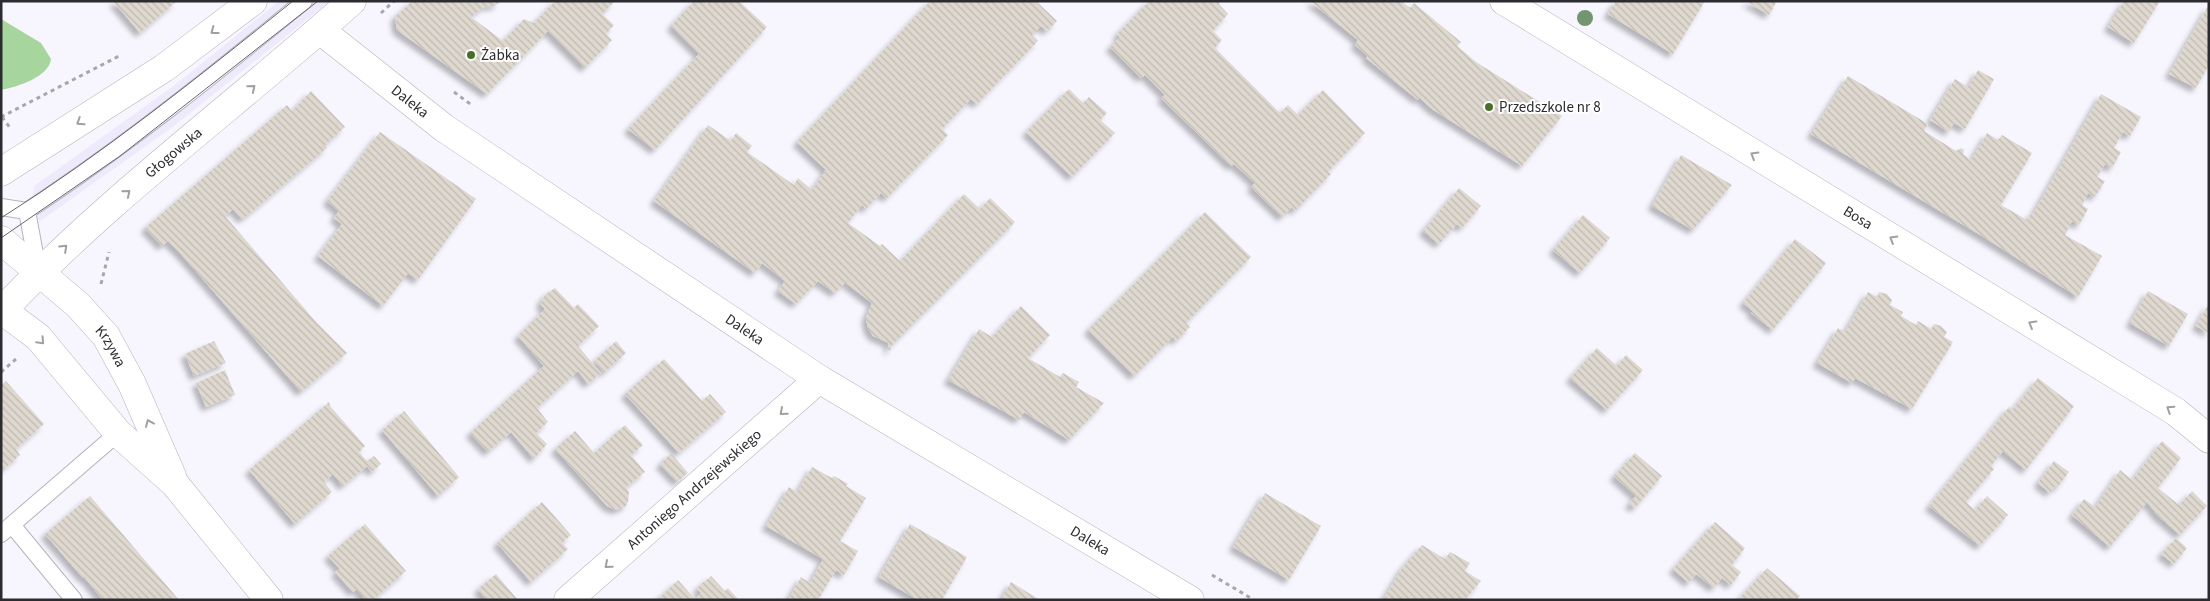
<svg xmlns="http://www.w3.org/2000/svg" width="2210" height="601" viewBox="0 0 2210 601" font-family="'Source Sans 3',sans-serif">
  <defs>
    <pattern id="building-back-hatch" width="6" height="6" patternUnits="userSpaceOnUse" patternTransform="scale(1.25)"><rect width="6" height="6" fill="#ded8cf"/><path d="M-1 5l2 2M0 0l6 6M5-1l2 2" fill="none" stroke="#bfbab2"/></pattern>
    <filter id="shadow"><feDropShadow dx="-4.5" dy="4.5" stdDeviation="2.5" flood-color="#0004"/></filter>
  </defs>
  <rect width="100%" height="100%" fill="#f7f6fe"/>
  <path fill="#eeeafc" d="M279 1H330L174 126 39 222 33 201 34 186 176 84Z"/>
  <path fill="#a6d59e" d="M1 19 41 43 51 59C49 77 17 87 1 90Z"/>
  <path fill="url(#building-back-hatch)" filter="url(#shadow)" d="M113 1H177L140 33Z
    M412 1H501L495 6H485L471 17 503 41 524 19 534 23 555 1H615L602 14 614 25 606 34 612 40 585 68 548 31 487 94 397 30 395 17Z
    M694 1H704L707 4 709 1H739L767 27 655 150 628 129 699 54 671 26Z
    M930 1H1036L1057 21 1047 31 1041 26 1032 35 1038 41 977 104 971 99 942 129 948 135 887 198 881 193 866 209 862 205 848 223 880 246 882 244 900 261 964 194 980 209 990 198 1015 222 892 345 890 351 888 349 889 343 873 336 868 328 866 318 872 303 846 283 852 275 835 293 818 281 796 304 778 291 785 281 762 263 755 273 654 201 708 125 731 141 736 133 752 146 747 152 794 185 798 178 812 190 826 170 797 142Z
    M1149 1H1220L1219 4 1228 14 1213 31 1222 40 1215 48 1280 113 1288 105 1298 115 1323 90 1365 133 1328 172 1331 174 1295 211 1292 207 1282 217 1251 187 1255 183 1234 164 1231 166 1161 98 1165 95 1145 75 1141 78 1110 47 1120 37 1117 34Z
    M1310 1H1401L1410 8 1414 3 1461 42 1457 46 1476 62 1562 116 1522 166 1432 109 1419 97 1418 100 1366 58 1368 56 1355 45 1358 40Z
    M1616 1H1705L1673 54 1608 14Z
    M1746 1H1777L1769 15Z
    M2124 1H2160L2134 43 2108 27Z
    M2209 4V65L2196 88 2169 74Z
    M1978 70 1994 79 1965 129 1954 123 1949 132 1930 120 1955 79 1968 87Z
    M1848 76 1928 124 1924 131 1956 151 1961 148 1964 150 1963 154 1971 160 1987 133 1998 140 2002 135 2032 153 2001 205 2027 220 2031 213 2033 214 2101 94 2141 117 2130 136 2123 132 2114 148 2121 152 2112 168 2105 164 2097 177 2105 181 2095 197 2088 193 2082 205 2088 209 2079 225 2072 221 2065 235 2102 256 2078 297 1982 236 1811 134Z
    M1069 89 1083 103 1089 97 1107 113 1100 120 1115 133 1072 177 1026 132Z
    M311 91 345 127 325 145 327 148 248 215 242 219 233 209 225 216 317 323 347 353 301 392 181 254 168 241 162 246 145 228 287 105 292 111Z
    M380 132 476 199 418 280 408 273 383 306 318 256 342 224 334 218 339 211 327 201Z
    M1681 155 1732 185 1693 230 1652 206Z
    M1459 188 1481 206 1462 228 1457 224 1439 244 1423 231Z
    M1205 212 1251 257 1186 323 1190 327 1176 341 1173 337 1134 376 1088 330Z
    M1583 215 1610 238 1580 273 1553 250Z
    M1795 239 1826 263 1773 330 1751 313 1753 311 1743 303Z
    M555 288 574 308 578 304 599 326 578 346 601 373 588 384 578 371 537 408 548 422 536 433 547 444 534 459 511 432 488 452 470 433 544 366 518 336 545 309 540 304 545 295Z
    M2148 291 2188 314 2169 346 2130 323Z
    M1868 292 1877 297 1879 292 1887 294 1892 300 1890 305 1903 312 1901 316 1916 325 1918 321 1931 329 1934 324 1941 326 1947 332 1944 337 1953 342 1912 409 1855 378 1852 383 1817 363 1838 328 1845 332Z
    M2209 303V333L2196 326Z
    M1021 306 1050 335 1028 358 1060 377 1063 373 1079 382 1076 387 1104 403 1069 440 1024 412 1019 420 948 380 979 329 992 337Z
    M214 341 226 363 194 376 185 354Z
    M616 341 626 353 604 373 594 361Z
    M1597 348 1617 366 1626 355 1643 370 1607 410 1570 378Z
    M664 359 702 401 710 394 726 412 679 453 625 394Z
    M225 370 235 395 206 407 196 383Z
    M2038 378 2074 406 2026 470 2003 451 1991 466 1994 469 1966 502 1975 510 1987 496 2008 515 1980 546 1929 506 2009 407 2013 409Z
    M6 381 44 424 16 449 20 455 4 469 1 467V385Z
    M329 402 330 406 365 446 359 452 367 461 374 456 381 464 372 472 367 466 343 486 333 474 324 482 332 492 295 524 249 470Z
    M404 411 459 477 438 496 382 430Z
    M625 425 643 445 631 455 645 472 626 487 629 492 628 502 626 506 616 510 607 506 555 449 575 431 594 453Z
    M2162 441 2181 458 2158 488 2179 505 2192 491 2207 506 2180 535 2157 515 2147 502 2110 547 2072 515 2084 499 2095 507 2120 470 2132 480Z
    M671 453 688 473 677 482 660 464Z
    M1635 453 1662 476 1635 508 1629 504 1636 496 1614 476Z
    M2054 461 2069 472 2057 488 2055 486 2050 493 2038 483Z
    M812 467 832 478 834 476 848 484 846 486 866 498 840 541 858 551 844 575 836 570 818 600H788L801 577 810 583 823 559 766 526 789 487 797 492Z
    M1265 493 1321 526 1289 580 1233 547Z
    M90 496 179 600H103L84 577 83 578 45 534Z
    M542 502 571 535 562 543 568 549 531 582 497 543Z
    M1715 522 1745 548 1732 565 1741 572 1731 585 1722 578 1714 588 1696 574 1689 583 1673 569Z
    M365 524 406 571 373 600H366L357 589 353 592 335 572 340 569 328 556Z
    M910 524 967 557 942 600H918L879 577Z
    M2176 538 2187 548 2174 564 2161 554Z
    M1422 545 1445 559 1450 552 1470 563 1465 571 1481 581 1465 600H1383L1402 568Z
    M1767 568 1800 596 1796 600H1738Z
    M496 574 518 600H486L478 589Z
    M711 576 725 591 728 588 739 600H657L678 580 695 599 701 593 697 588Z
    M1011 582 1040 600H1001Z"/>
  <g fill="none" stroke-linecap="round" stroke-linejoin="round">
    <g stroke="#b5b3bd" stroke-width="18">
      <path id="lane" d="M1 207 27 211C124 147 214 75 304 1
        M27 211 38 270
        M12 525 74 600
        M1 534 118 433"/>
    </g>
    <g stroke="#b5b3bd" stroke-width="29">
      <g id="street">
        <path id="s1" d="M1504 1 2155 399 2176 412 2209 439"/>
        <path id="s2" d="M320 30 444 128 819 379 1190 600"/>
        <path id="s3" d="M39 272 78 305 106 336 132 384 172 476"/>
        <path d="M3 311 38 337 118 433 175 484 269 600"/>
        <path id="s4" d="M568 600 819 379"/>
      </g>
    </g>
    <g stroke="#b5b3bd" stroke-width="29">
      <g id="secondary">
        <path d="M1 172 164 68 253 1"/>
        <path d="M1 240 39 272"/>
        <path id="s5" d="M1 312C108 198 236 105 352 1"/>
      </g>
    </g>
    <path stroke="#a7a6ac" stroke-width="3" stroke-dasharray="4 4" stroke-linecap="butt" d="M381 13 394 1
      M454 92 473 106
      M1 117 121 55
      M2 117 11 129
      M101 284 109 252
      M1 372 16 359
      M1212 575 1254 600"/>
    <use href="#lane" stroke="#fff" stroke-width="16"/>
    <use href="#street" stroke="#fff" stroke-width="28"/>
    <use href="#secondary" stroke="#fff" stroke-width="28"/>
    <path stroke="#66656a" stroke-width="1" d="M1 218C104 153 198 77 293 1
      M1 238 120 156 318 1"/>
  </g>
  <circle fill="#739572" cx="1585" cy="18" r="8"/>
  <defs><path id="oneway-chevron" d="M-2-3.5L2.5 0L-2 3.5" fill="none" stroke-width="1.6" stroke-linecap="round" stroke-linejoin="round" transform="scale(1.25)"/></defs>
  <g stroke="#a0a0a1">
    <use href="#oneway-chevron" transform="translate(214 31) rotate(143)"/>
    <use href="#oneway-chevron" transform="translate(252 88) rotate(-40)"/>
    <use href="#oneway-chevron" transform="translate(80 122) rotate(147)"/>
    <use href="#oneway-chevron" transform="translate(1754 155) rotate(-149)"/>
    <use href="#oneway-chevron" transform="translate(127 193) rotate(-40)"/>
    <use href="#oneway-chevron" transform="translate(1893 239) rotate(-149)"/>
    <use href="#oneway-chevron" transform="translate(64 248) rotate(-43)"/>
    <use href="#oneway-chevron" transform="translate(2032 324) rotate(-149)"/>
    <use href="#oneway-chevron" transform="translate(41 341) rotate(47)"/>
    <use href="#oneway-chevron" transform="translate(2170 409) rotate(-147)"/>
    <use href="#oneway-chevron" transform="translate(783 412) rotate(139)"/>
    <use href="#oneway-chevron" transform="translate(149 423) rotate(-113)"/>
    <use href="#oneway-chevron" transform="translate(608 565) rotate(139)"/>
  </g>
  <g fill="#496f29" stroke="#fff" stroke-width="2">
    <circle cx="471" cy="55" r="5"/>
    <circle cx="1489" cy="107" r="5"/>
  </g>
  <g text-anchor="middle" dominant-baseline="central" stroke-width="4" stroke-linejoin="round" paint-order="stroke">
    <g font-size="15" fill="#2c2b2f" stroke="#fff" text-anchor="start">
      <text x="481" y="55">Żabka</text>
      <text x="1499" y="107">Przedszkole nr 8</text>
    </g>
    <g font-size="15" fill="#2c2b2f" stroke="#fff">
      <text stroke="none"><textPath href="#s2" startOffset="115">Daleka</textPath></text>
      <text stroke="none"><textPath href="#s5" startOffset="235">Głogowska</textPath></text>
      <text stroke="none"><textPath href="#s1" startOffset="415">Bosa</textPath></text>
      <text stroke="none"><textPath href="#s2" startOffset="520">Daleka</textPath></text>
      <text stroke="none"><textPath href="#s3" startOffset="104">Krzywa</textPath></text>
      <text stroke="none"><textPath href="#s4" startOffset="168">Antoniego Andrzejewskiego</textPath></text>
      <text stroke="none"><textPath href="#s2" startOffset="925">Daleka</textPath></text>
    </g>
  </g>
  <rect width="2210" height="601" fill="none" stroke="#2c2b2f" stroke-width="5"/>
</svg>
